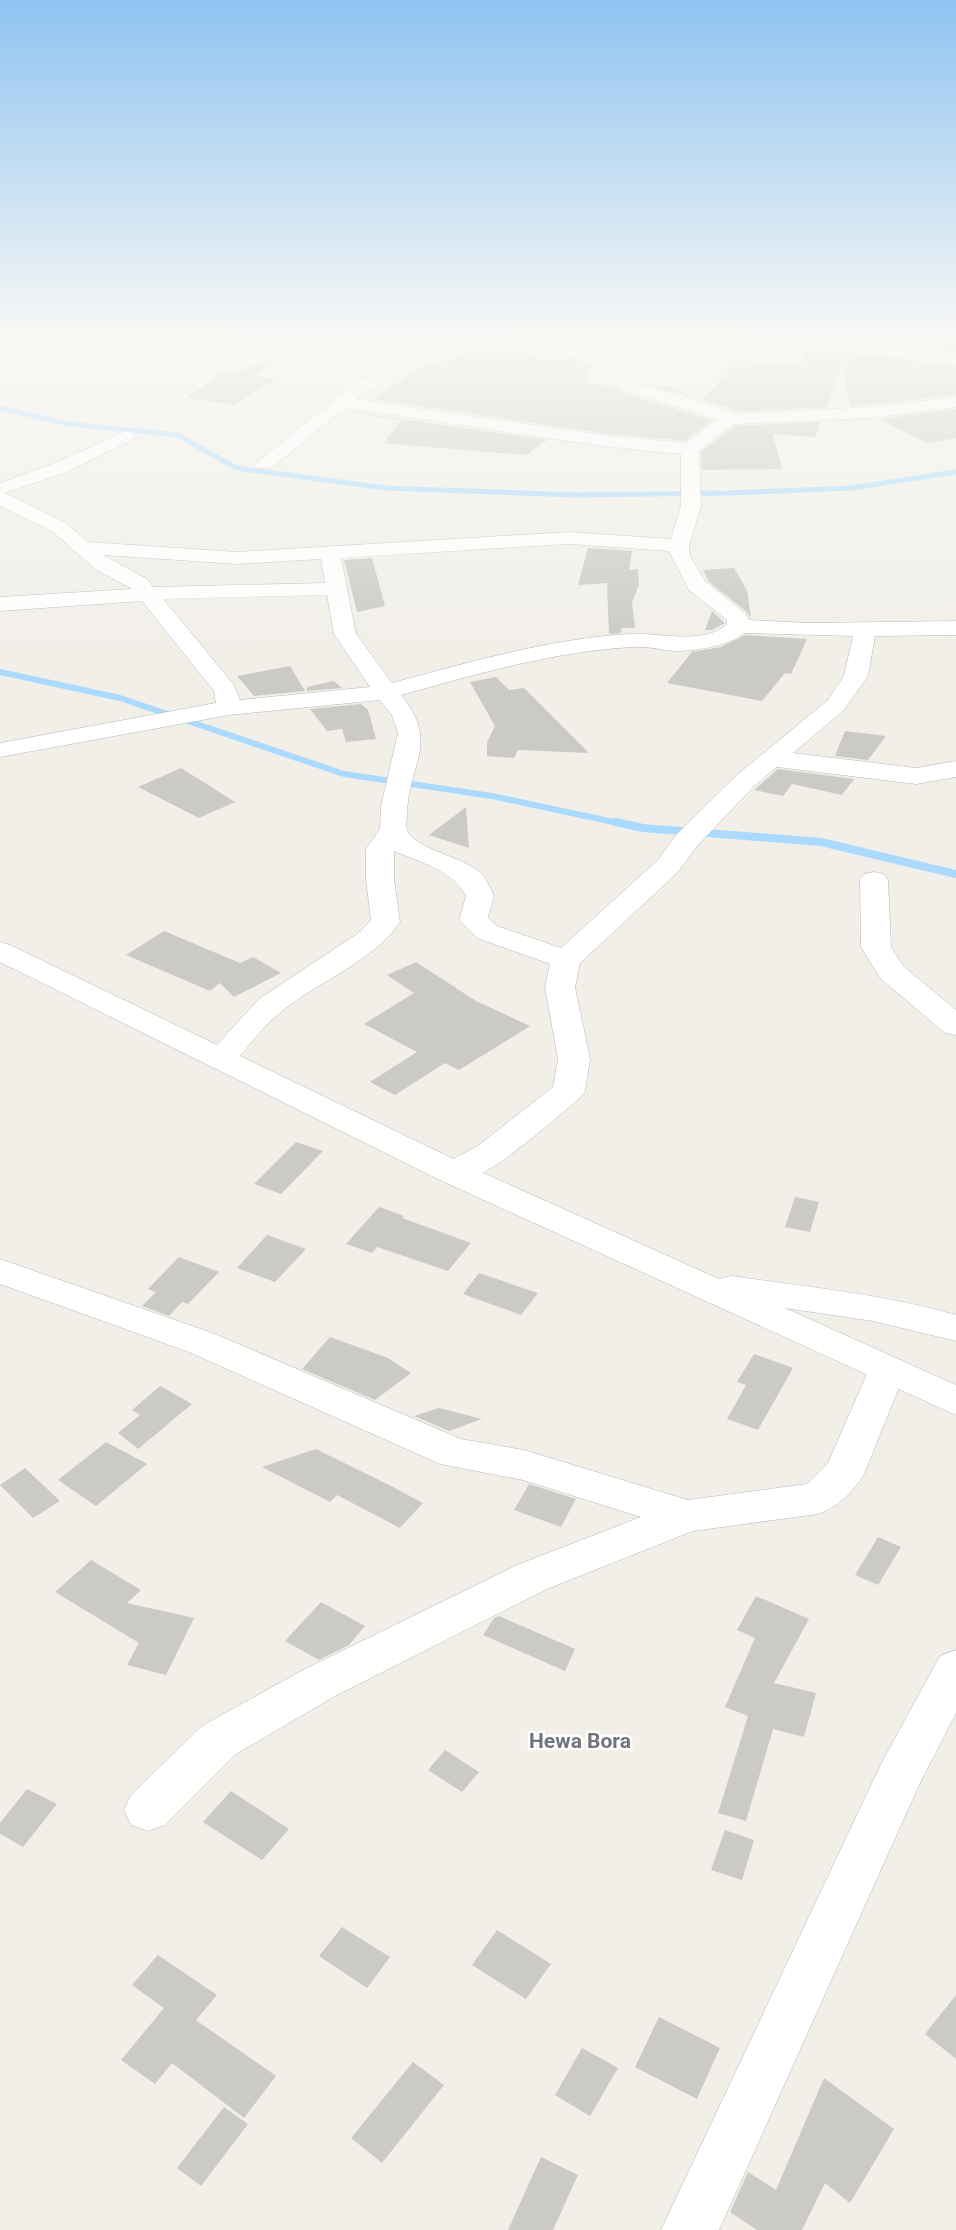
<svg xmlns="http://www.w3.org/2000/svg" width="956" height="2230" viewBox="0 0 956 2230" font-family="Roboto,sans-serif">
  <rect width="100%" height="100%" fill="#f1efe8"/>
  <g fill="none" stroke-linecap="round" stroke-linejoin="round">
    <path stroke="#aadaff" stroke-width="5" d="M0 408 69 424 178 435 236 468 385 488 576 495 729 493 851 488 956 472"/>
    <path stroke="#aadaff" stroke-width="6" d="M0 672 120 698 344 774 492 796 623 824"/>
    <path stroke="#aadaff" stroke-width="8" d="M616 822 643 828 821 842 956 874"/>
  </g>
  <path fill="#cccac5" d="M906 338 956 339V353L906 343Z
    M494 346 545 360 575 358 591 366 586 382 617 388 623 393 713 420 685 441 603 433 373 399 411 374 406 373 410 371Z
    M806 350 891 357 956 367V395L853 406 850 404 842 364 826 407 734 412 730 408 660 388 666 386 703 400 738 360 799 366Z
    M272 361 256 376 276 379 234 405 186 398 223 373 243 371Z
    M956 409V438L927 443 880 419Z
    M354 412 547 440 526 455 384 443 401 420 352 413Z
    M820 422 815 437 773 434 782 469 702 470 701 452 734 426Z
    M588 548 632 551 629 570 638 569 639 585 632 602 635 628H622L620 633 609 634 607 583 578 585Z
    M372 558 385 606 357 612 344 560Z
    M734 568 747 590 751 618 746 611 709 582 703 570Z
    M712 611 725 623 712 630H705Z
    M745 635 807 639 791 674 785 673 762 701 667 683 692 652 721 647Z
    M290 666 305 691 254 696 237 676Z
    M496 677 509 690 524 688 589 753 518 750 514 758 487 756V742L495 726 470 682Z
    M334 681 342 688 307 691V687Z
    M361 704 368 710 376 739 346 742 342 729 327 731 310 709Z
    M845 731 886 736 868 760 835 756Z
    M181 768 235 802 199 818 138 787Z
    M778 769 854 779 842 795 792 784 783 796 754 790Z
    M466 807 469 848 429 835Z
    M164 931 240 963 253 957 281 973 234 997 220 983 210 991 126 955Z
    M416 962 476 1001 530 1026 459 1070 445 1063 395 1095 370 1082 417 1052 364 1024 414 993 387 975Z
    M296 1142 323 1151 281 1194 254 1184Z
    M795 1197 819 1202 810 1232 785 1227Z
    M379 1207 404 1216 402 1218 471 1243 448 1271 377 1247 372 1253 346 1244Z
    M267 1235 306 1249 275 1282 237 1268Z
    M179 1257 219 1272 188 1304 182 1302 169 1316 142 1306 156 1292 148 1289Z
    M479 1273 523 1288 538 1293 521 1315 463 1294Z
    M330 1337 388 1358 411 1373 375 1400 302 1369Z
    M754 1354 793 1368 758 1430 727 1419 746 1385 737 1382Z
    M160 1386 192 1404 138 1449 118 1433 140 1415 132 1410Z
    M439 1408 482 1419 449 1431 414 1416Z
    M106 1442 147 1464 96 1506 58 1480Z
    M316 1449 391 1486 423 1503 400 1528 337 1495 330 1502 262 1467Z
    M25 1468 60 1501 33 1518 0 1485Z
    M529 1484 576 1499 561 1527 514 1510Z
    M878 1537 901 1547 878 1585 855 1575Z
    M91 1560 141 1590 127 1603 194 1618 166 1675 127 1665 139 1643 55 1592Z
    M756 1596 809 1619 774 1683 816 1693 804 1737 773 1729 746 1821 718 1813 748 1716 725 1707 755 1638 737 1630Z
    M321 1602 365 1626 349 1645 319 1660 285 1641Z
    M499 1616 575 1649 565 1671 483 1635 494 1618Z
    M445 1750 479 1772 462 1792 428 1770Z
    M27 1789 57 1804 23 1847 0 1834V1823Z
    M231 1791 289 1829 262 1860 203 1822Z
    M725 1830 754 1840 742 1880 711 1870Z
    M342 1927 390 1957 367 1988 319 1956Z
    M497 1930 551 1964 526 1999 472 1965Z
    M158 1955 217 1995 196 2020 276 2076 244 2118 172 2063 155 2084 121 2060 164 2008 132 1985Z
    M956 1995V2059L925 2034Z
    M659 2017 720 2048 697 2099 635 2067Z
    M582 2048 618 2068 590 2116 555 2095Z
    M413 2062 444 2085 382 2163 351 2138Z
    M824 2078 894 2129 850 2203 825 2183 802 2230H757L730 2212 748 2172 776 2190Z
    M224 2107 248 2124 201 2186 177 2168Z
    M541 2157 578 2175 553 2230H508Z"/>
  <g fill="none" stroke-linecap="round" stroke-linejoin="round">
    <g stroke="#b5b8bc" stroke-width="1">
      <path id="street" d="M28 337H52L116 352 222 361 234 360 307 337H330L328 340 242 369 222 371 116 362 76 354 30 340Z
        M483 337H509L507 340C454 354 400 365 356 399L603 435 686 443 718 419 624 391 593 364 539 340 537 337H559L590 349 611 361 636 383 729 410 733 414 871 407 956 397V407L871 418 733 424 699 451 701 506 689 546 690 556 705 581 745 613 749 620 810 623 956 621V635L875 636 868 676 844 710 793 753 916 768 956 761V777L916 784 777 767 755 785 696 847 678 872 580 963 575 987 590 1059 585 1091 580 1098C554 1119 488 1180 456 1183 451 1184 446 1182 442 1181L437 1173 442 1165 479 1145 553 1087 558 1059 545 987 550 964 477 938 459 920 466 896C452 870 420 862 394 851V879L400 922C373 962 319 981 282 1011 263 1026 247 1048 231 1066L220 1069 209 1066 204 1059 259 999 360 932 371 920 366 879V849L380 829 381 806 398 733 392 715 380 700 229 715 0 757V743L216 703 214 691 142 601 0 611V597L132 589 95 569 52 531 0 506V483L53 464 126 431 132 432 135 436 132 440 67 472 5 493 66 523 88 542 237 552 569 532 671 539 681 506V454L603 446 345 408 271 468H257L255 464 349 388 382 367 425 352ZM569 544 669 551 689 590 727 620V624C702 646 660 632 629 634 549 639 470 662 392 683L356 634 341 558ZM103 555 237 564 321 559 325 583 153 587 147 579ZM327 595 334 634 370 687 240 700 234 685 163 599ZM744 633 853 636 844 676 828 700 737 775 676 835 658 860 561 948 497 926 488 918 494 896C490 888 486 878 480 872 462 857 417 849 408 832 405 826 407 819 407 813 409 762 440 743 401 695 477 674 555 651 634 647 647 646 661 650 675 651 695 651 729 646 744 633Z
        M782 337H811L923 347 956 355V365C899 351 841 354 784 340Z
        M874 872 884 874 888 880 891 947 903 966 956 1010V1035L945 1033 880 978 861 947 860 880 864 874Z
        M0 1259 215 1334 461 1439 524 1450 688 1500 807 1484 828 1463 873 1360 887 1356 901 1360 906 1370 865 1472C855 1491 838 1507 818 1514L693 1531 547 1589 335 1696 236 1754 165 1825 148 1831 131 1825 124 1810 131 1795 202 1726 303 1670 517 1565 641 1517 523 1480 440 1464 189 1352 0 1284Z
        M956 1650V1713L919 1785 719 2230H661L882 1762 940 1656Z"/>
    </g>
    <g stroke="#b6babf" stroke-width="1">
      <path id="secondary" d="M0 942 10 945 466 1165 719 1279 731 1276C807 1287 882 1294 956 1315V1341L873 1321 785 1308 956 1385V1415L442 1181 0 962Z"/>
    </g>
    <use href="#street" fill="#fff" fill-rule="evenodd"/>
    <use href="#secondary" fill="#fff" fill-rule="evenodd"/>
  </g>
  <linearGradient id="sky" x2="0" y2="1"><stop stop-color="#8fc3f1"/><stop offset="0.52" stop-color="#f9f8f5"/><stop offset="1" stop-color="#f9f8f5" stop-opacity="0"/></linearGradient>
  <rect width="956" height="649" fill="url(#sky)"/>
  <g text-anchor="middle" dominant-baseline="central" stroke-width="5" stroke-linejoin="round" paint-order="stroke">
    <g font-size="21" font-weight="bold" fill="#70757a" stroke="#fff">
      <text x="580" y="1741">Hewa Bora</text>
    </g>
  </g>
</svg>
